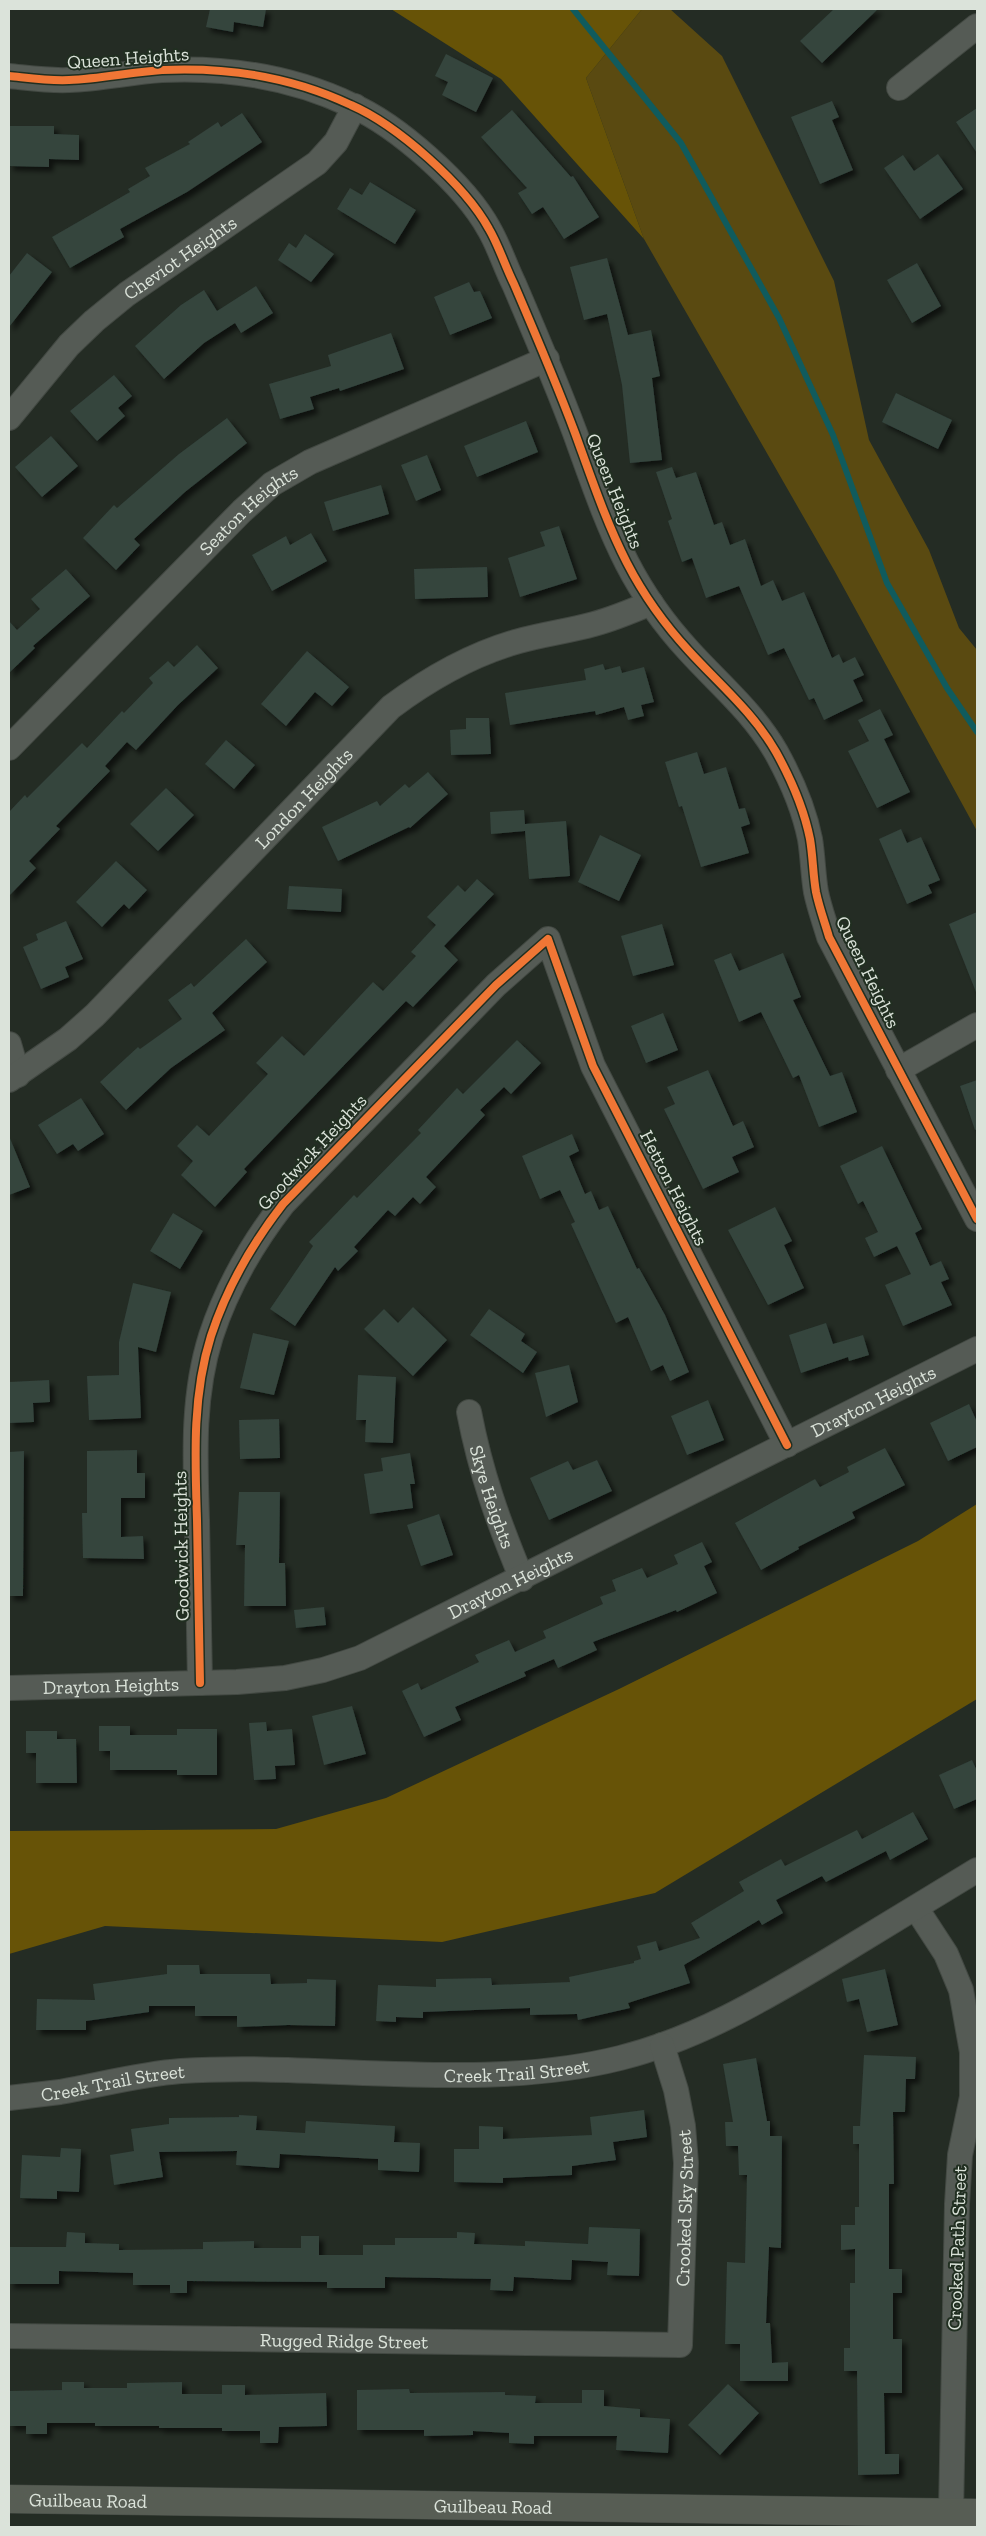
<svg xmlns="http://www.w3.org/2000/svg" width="986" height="2536" viewBox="0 0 986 2536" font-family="'Zilla Slab',serif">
  <defs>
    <filter id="shadow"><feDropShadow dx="4.5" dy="4.5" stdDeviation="2.5" flood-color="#0009"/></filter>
  </defs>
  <rect width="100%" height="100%" fill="#242c24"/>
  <path fill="#5a4a11" d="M642 9H670L722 56 834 281 869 440 929 550 959 628 977 650V831L834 570 644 239 586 78Z"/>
  <path fill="#675307" d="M391 9H642L586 78 644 239 501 79Z
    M977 1504V1699L655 1893 442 1942 105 1926 9 1954V1831L276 1829 386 1798 619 1689 918 1541Z"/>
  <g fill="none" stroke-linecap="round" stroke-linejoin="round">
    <path stroke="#105b5d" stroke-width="6" d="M573 9 681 143 779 318 833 435 887 583 947 688 977 732"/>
  </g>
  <path fill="#34443d" filter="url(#shadow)" d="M210 9H266L263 27 234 22 233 32 206 27Z
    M834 9H878L822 63 800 41Z
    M446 54 493 78 476 112 442 95 448 82 435 76Z
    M832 101 839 117 832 120 853 170 820 184 791 117Z
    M977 108V153L956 122Z
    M512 110 571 177 573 176 599 217 564 239 543 207 532 214 518 193 527 188 481 137Z
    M242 113 262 142 187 192 120 229 124 237 70 268 52 237 130 192 128 189 150 176 145 168 190 144 188 142 218 122 221 127Z
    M9 126H54V134L79 135V160L49 159V167L9 166Z
    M938 154 963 189 920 219 884 168 903 155 914 171Z
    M370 182 416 210 395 244 337 209 350 188 362 195Z
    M305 234 334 254 311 282 278 260 289 243 296 248Z
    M27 253 52 272 9 327V276Z
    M607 258 628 335 651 330 660 376 652 378 662 460 630 463 622 385 607 314 584 320 570 267Z
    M917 263 941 306 912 323 887 280Z
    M469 282 474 292 480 291 492 318 450 335 434 297Z
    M256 286 273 313 241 333 235 323 204 343 164 379 135 346 181 305 204 290 217 311Z
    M391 333 404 369 340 391 339 388 310 397 314 409 280 419 269 384 331 366 328 355Z
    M114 375 132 396 118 408 125 416 97 441 70 411Z
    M896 393 952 420 938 449 882 422Z
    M227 418 247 443 185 492 134 539 140 545 116 570 83 538 114 505 117 508 179 454Z
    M526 421 538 452 477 477 464 446Z
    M51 436 78 466 42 497 15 467Z
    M427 455 441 490 416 501 401 465Z
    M672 467 676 478 696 472 714 525 722 522 730 545 745 539 761 586 773 580 782 601 804 592 832 658 839 654 843 663 855 657 864 675 853 680 863 701 824 720 814 698 809 700 784 648 768 655 739 586 706 598 692 558 682 562 668 521 672 519 656 472Z
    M381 485 389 514 333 531 324 502Z
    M559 526 577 579 520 597 508 558 545 546 540 532Z
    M311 533 327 561 272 591 252 555 286 536 290 545Z
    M487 567 488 597 415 599 414 569Z
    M66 569 90 596 33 646 35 648 9 673V621L17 630 40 609 31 599Z
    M197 645 218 668 178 705 136 750 127 742 105 766 110 771 56 826 60 829 29 861 36 868 9 896V812L25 795 27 798 82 743 87 748 122 711 124 713 153 683 149 678 168 661 174 667Z
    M307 651 349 687 332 706 315 692 286 726 261 704Z
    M603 664 605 670 620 666 622 673 644 667 654 702 641 705 644 716 628 720 624 707 596 715 595 711 510 725 505 693 586 680 584 669Z
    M880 709 893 735 884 739 910 792 877 808 848 751 869 741 858 720Z
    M466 718H489L491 754 451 755 450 730 466 729Z
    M226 740 255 765 234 789 205 764Z
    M697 752 704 774 726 767 739 809 745 808 750 824 741 827 749 853 701 867 682 806 679 807 665 762Z
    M428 772 448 794 410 828 409 827 338 861 322 827 377 801 380 806 405 784 409 788Z
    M166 788 194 815 158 851 130 824Z
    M524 810 525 824 566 821 570 876 529 879 525 831 491 834 490 812Z
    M901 829 907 843 921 837 940 880 928 885 932 893 907 904 879 839Z
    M600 835 641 855 619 901 578 882Z
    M116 861 147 890 129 909 124 904 102 927 76 902Z
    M477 879 494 894 444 946 458 960 413 1007 406 1001 244 1169 247 1172 215 1207 181 1175 193 1161 177 1146 197 1125 209 1136 268 1074 256 1063 282 1036 304 1056 373 982 383 991 416 956 411 952 436 925 427 917 458 885 465 892Z
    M289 886 342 889 341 912 287 909Z
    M977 912V992H976L949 924Z
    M66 921 83 959 65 967 69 977 41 989 23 947 38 940 36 934Z
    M662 924 674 965 633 976 621 936Z
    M246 939 267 962 212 1013 225 1030 171 1068 126 1110 100 1082 138 1047 140 1049 182 1019 168 1000 191 983 194 987Z
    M731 953 739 971 783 953 801 997 793 1000 830 1076 842 1072 857 1112 819 1127 799 1075 793 1078 761 1012 739 1022 714 960Z
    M663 1013 678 1050 646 1063 631 1026Z
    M517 1040 541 1063 511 1094 504 1087 480 1110 485 1115 426 1177 436 1187 420 1204 413 1197 395 1216 388 1210 354 1247 358 1251 338 1271 335 1267 295 1326 270 1309 313 1246 309 1242 354 1195 357 1198 421 1133 418 1130 457 1088 463 1094Z
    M708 1070 733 1126 743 1121 754 1147 732 1157 739 1172 703 1189 664 1109 675 1104 667 1087Z
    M977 1080V1129L975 1130 960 1086Z
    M81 1098 104 1134 78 1151 73 1144 57 1154 38 1125Z
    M572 1134 579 1151 569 1156 585 1194 591 1191 599 1210 608 1206 637 1269 639 1268 665 1315 689 1372 670 1381 663 1365 651 1371 628 1317 616 1323 571 1224 575 1222 560 1190 540 1199 522 1156Z
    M9 1136 30 1187 9 1195Z
    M882 1146 922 1229 915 1233 930 1266 941 1261 949 1279 941 1282 952 1305 903 1326 885 1285 911 1274 897 1246 874 1257 865 1238 878 1232 863 1201 858 1204 840 1166Z
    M775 1207 792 1241 784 1245 804 1288 768 1305 728 1230Z
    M173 1213 203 1231 180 1269 150 1251Z
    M133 1283 171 1292 156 1352 138 1347 141 1418 89 1420 87 1376 119 1375V1342Z
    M413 1307 447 1340 413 1376 364 1329 384 1309 398 1323Z
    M489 1309 525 1334 521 1341 537 1352 523 1373 470 1335Z
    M826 1323 833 1344 863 1335 869 1355 849 1361 848 1357 801 1373 789 1335Z
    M253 1333 289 1341 274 1395 240 1388Z
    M569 1365 578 1402 546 1417 535 1373Z
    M358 1375 396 1377 393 1443 365 1442 366 1420H356Z
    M49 1380 50 1402 33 1403 34 1422 9 1423V1382Z
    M708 1400 724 1440 687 1455 671 1416Z
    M969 1404 977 1422V1447L948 1461 930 1423Z
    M279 1419 280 1458 240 1459 239 1420Z
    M885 1448 905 1485 852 1512 855 1518 798 1547 799 1549 761 1570 735 1523 815 1479 820 1487 849 1472 847 1467Z
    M137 1450V1473H145V1498H121V1537L143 1536 144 1559 83 1558 82 1513H87V1451Z
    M24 1451 23 1596H9V1452Z
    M410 1453 415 1484H410L413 1508 370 1514 364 1474 383 1471 381 1458Z
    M597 1460 612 1491 549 1520 530 1478 568 1461 573 1470Z
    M239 1492H280L279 1563H285L286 1606H244L245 1545H236Z
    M439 1514 453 1555 421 1566 407 1525Z
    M702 1542 712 1562 704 1566 717 1593 677 1612 676 1610 593 1642 597 1650 558 1668 554 1659 524 1672 526 1676 455 1707 461 1720 424 1737 402 1691 418 1683 421 1690 479 1662 475 1655 509 1640 515 1652 546 1638 543 1631 603 1604 600 1597 616 1591 612 1580 642 1568 647 1578 678 1564 674 1555Z
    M324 1607 326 1625 296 1628 294 1610Z
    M352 1706 366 1754 324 1765 312 1716Z
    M266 1722 267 1731 292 1729 295 1765 275 1766 276 1779 254 1780 249 1723Z
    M99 1726H130V1735H177V1729H217V1775H177V1770H110V1751H99Z
    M26 1731H57V1739H76L77 1783H36V1753H26Z
    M972 1760 977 1771V1799L954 1809 939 1775Z
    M913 1812 928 1839 890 1860 886 1851 826 1882 822 1876 776 1900 783 1913 762 1925 759 1920 684 1965 690 1983 628 2003 630 2008 578 2020 577 2014 530 2015V2008L423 2012V2018L396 2017V2022L376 2021 378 1985 436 1987V1979L491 1978 492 1985 570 1982 569 1977 634 1963V1961L641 1959 637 1946 656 1941 659 1951 700 1938 691 1923 744 1891 739 1882 781 1859 785 1866 857 1830 862 1839Z
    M167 1965H199L200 1974H270L271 1984 307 1983V1979L336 1980 335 2026 288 2025 237 2027V2016H195V2006H149V2012L86 2021V2030H36L37 1999 95 2000 93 1984 167 1974Z
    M885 1969 898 2025 867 2032 859 1999 847 2002 842 1979Z
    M864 2055 916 2057 915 2079H906L905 2112H893L894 2184H889V2269H902V2293H893V2339H902V2393H884L885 2454H899V2474L858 2475 857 2371H844V2348H850V2283H855V2249L841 2250V2225H855V2207H859V2144H853V2126H860Z
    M756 2058 767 2121H770V2136H782L781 2248 769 2247 766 2323H770L772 2363 788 2362V2381H740V2344H725L727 2262 745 2263 747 2175H739L738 2146H726L725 2122H733L723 2064Z
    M644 2110 647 2137 613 2142 616 2160 572 2166V2175L503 2178V2183L454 2182V2149H479V2126L503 2127V2139L592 2135 590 2117Z
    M239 2115 257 2116 256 2130 305 2133 306 2121 395 2126 394 2142 420 2143 419 2172 378 2170V2159L280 2154 279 2168 236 2165 237 2151 159 2152 163 2177 114 2185 110 2155 134 2151 131 2129 169 2124V2118L239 2117Z
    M61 2148 81 2149 79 2192 57 2191V2199L20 2198 22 2155 60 2157Z
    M589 2227 640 2229 639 2276 607 2275 608 2262 572 2260 571 2280 514 2277 513 2291 490 2290 491 2279 385 2277V2288H327V2282L187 2281V2293H170V2285H133V2273L59 2271V2284H9V2247H66L67 2232 85 2233V2243L119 2244V2250L203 2249V2242L254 2241V2248H301V2236H319V2255H363V2245H395V2238H457V2232L475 2233 474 2244 525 2246V2241L588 2244Z
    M62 2382H84V2388H127V2383L182 2382V2394H222V2385H245V2395L326 2393 327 2426 279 2427 278 2443H260V2431H222V2428H159V2426H95V2423H47V2434H26V2426H9V2391L62 2390Z
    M728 2384 759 2413 720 2455 688 2425Z
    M409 2389 410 2393 505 2392V2395L536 2396 535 2403H582V2390H604V2406L640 2409V2417L670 2419 668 2453 616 2450 617 2436H534V2444L509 2443V2433L473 2431V2435L424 2436V2430H357V2390Z"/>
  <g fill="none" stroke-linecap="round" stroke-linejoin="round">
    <g stroke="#434943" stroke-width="26">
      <g id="street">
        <path d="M9 76C29 78 49 81 69 80 100 79 131 72 162 70 227 67 292 77 351 105 397 125 465 185 489 229 499 246 505 266 514 284 535 333 556 382 575 433 591 477 606 522 627 563 643 594 665 625 689 651 719 684 753 712 776 752 791 779 804 809 810 839 813 857 813 875 816 892 819 907 825 923 829 937L977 1219"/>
        <path d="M899 88 977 26"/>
        <path id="s1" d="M9 418 69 345 94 321 127 294 317 163 336 142 355 106"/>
        <path id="s2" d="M9 748 242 511 272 484 310 462 547 359"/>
        <path d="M9 1044 18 1075"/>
        <path d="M898 1070 977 1025"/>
        <path id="s3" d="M9 1080 68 1039 95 1015 391 707C430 678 472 654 519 641 544 634 569 631 594 624 613 619 632 611 651 603"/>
        <path id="s4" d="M469 1412C481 1474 498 1521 522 1579"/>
        <path d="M200 1683C199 1629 198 1574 197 1520 195 1458 192 1396 211 1336 227 1287 252 1244 283 1204L496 985 548 939 593 1066 787 1445"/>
        <path id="s5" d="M9 1688 237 1682 285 1678 323 1670 360 1658 977 1349"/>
        <path d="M916 1908 946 1954 961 1990 972 2052V2097L960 2155 957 2204 951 2513"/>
        <path id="s6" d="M9 2098C26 2096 43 2094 60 2092 100 2085 140 2074 181 2071 324 2062 480 2093 620 2058 696 2039 762 2000 829 1960 878 1930 928 1900 977 1870"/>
        <path id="s7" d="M9 2336 680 2345 686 2163 683 2126 676 2090 662 2045"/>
      </g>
    </g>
    <g stroke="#434943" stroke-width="29">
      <g id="secondary">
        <path id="s8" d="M9 2499 977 2513"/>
      </g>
    </g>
    <use href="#street" stroke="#555b55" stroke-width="24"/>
    <use href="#secondary" stroke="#575d54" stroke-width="28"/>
    <g stroke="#212f21" stroke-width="11">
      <path id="cycleway" d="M9 76C29 78 49 81 69 80 100 79 131 72 162 70 227 67 292 77 351 105 397 125 465 185 489 229 499 246 505 266 514 284 535 333 556 382 575 433 591 477 606 522 627 563 643 594 665 625 689 651 719 684 753 712 776 752 791 779 804 809 810 839 813 857 813 875 816 892 819 907 825 923 829 937L977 1219
        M200 1683C199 1629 198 1574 197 1520 195 1458 192 1396 211 1336 227 1287 252 1244 283 1204L496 985 548 939 593 1066 787 1445"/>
    </g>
    <use href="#cycleway" stroke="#f07635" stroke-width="8"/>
  </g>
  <g text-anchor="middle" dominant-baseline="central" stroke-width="4" stroke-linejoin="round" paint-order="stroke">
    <g font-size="19" fill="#dbe3da" stroke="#212f21">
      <text transform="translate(128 58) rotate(-4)">Queen Heights</text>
      <text stroke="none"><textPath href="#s1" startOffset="236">Cheviot Heights</textPath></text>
      <text transform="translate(615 491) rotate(68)">Queen Heights</text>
      <text stroke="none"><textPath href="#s2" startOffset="338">Seaton Heights</textPath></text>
      <text stroke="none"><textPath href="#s3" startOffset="409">London Heights</textPath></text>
      <text transform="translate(868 972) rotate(64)">Queen Heights</text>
      <text transform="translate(312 1152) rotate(-47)">Goodwick Heights</text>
      <text transform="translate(674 1188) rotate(63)">Hetton Heights</text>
      <text stroke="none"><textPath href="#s5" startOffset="928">Drayton Heights</textPath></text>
      <text stroke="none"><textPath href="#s4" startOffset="88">Skye Heights</textPath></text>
      <text transform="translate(181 1546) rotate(-91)">Goodwick Heights</text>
      <text stroke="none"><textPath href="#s5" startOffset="522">Drayton Heights</textPath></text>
      <text stroke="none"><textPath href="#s5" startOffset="102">Drayton Heights</textPath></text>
      <text stroke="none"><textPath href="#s6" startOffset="510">Creek Trail Street</textPath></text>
      <text stroke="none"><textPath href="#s6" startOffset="105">Creek Trail Street</textPath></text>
      <text stroke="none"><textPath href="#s7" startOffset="808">Crooked Sky Street</textPath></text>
      <text transform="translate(957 2248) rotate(-88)">Crooked Path Street</text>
      <text stroke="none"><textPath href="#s7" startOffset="335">Rugged Ridge Street</textPath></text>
      <text stroke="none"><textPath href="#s8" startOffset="79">Guilbeau Road</textPath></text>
      <text stroke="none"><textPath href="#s8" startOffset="484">Guilbeau Road</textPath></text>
    </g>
  </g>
  <rect width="986" height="2536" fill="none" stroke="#dbe3da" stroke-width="20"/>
</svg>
